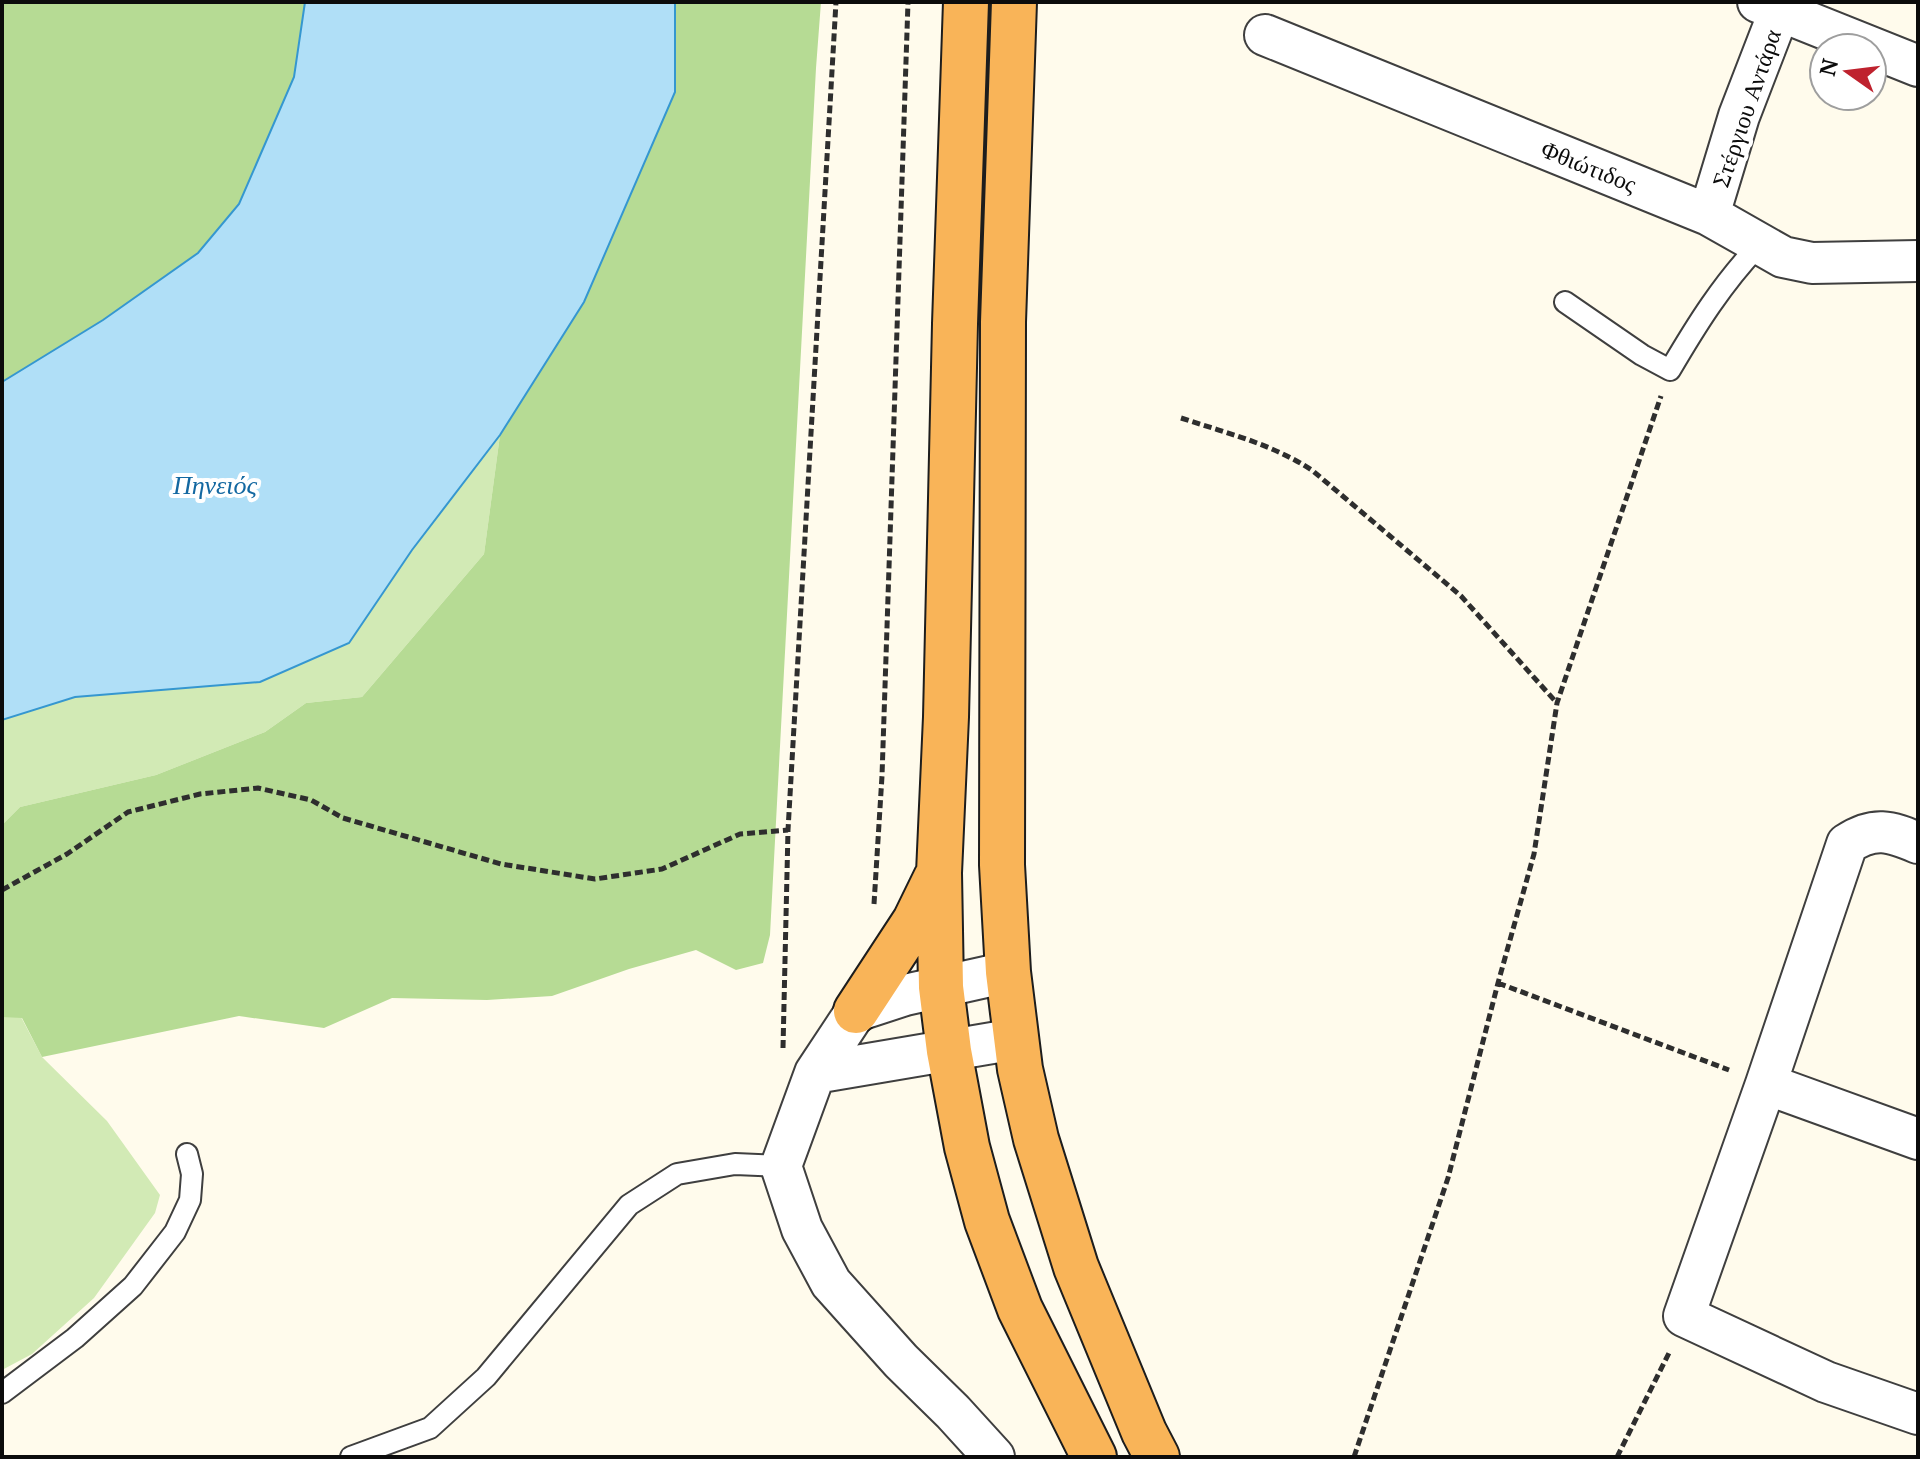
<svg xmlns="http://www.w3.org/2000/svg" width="1920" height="1459" viewBox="0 0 1920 1459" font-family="'PT Serif',serif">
  <rect width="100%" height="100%" fill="#fffbec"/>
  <path fill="#d2eab5" d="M500 435 484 554 362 697 306 703 265 732 156 775 20 807 2 825V720L75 697 260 682 349 643 412 550Z
    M2 1017H21L42 1057 107 1121 160 1195 155 1213 94 1298 32 1354 2 1370Z"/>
  <path fill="#b6db94" d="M2 2H305L294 77 239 204 198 253 103 320 2 382Z
    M675 2H821L816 68 770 935 763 963 736 970 696 950 629 969 552 996 487 1000 392 998 324 1028 239 1016 42 1057 22 1018 2 1017V825L20 807 156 775 265 732 306 703 362 697 484 554 500 435 584 302 675 92Z"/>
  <path fill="#b0dff7" stroke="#3597d0" stroke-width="2" d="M305 2H675V92L584 302 500 435 412 550 349 643 260 682 75 697 2 720V382L103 320 198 253 239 204 294 77Z"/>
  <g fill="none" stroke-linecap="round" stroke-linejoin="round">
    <g stroke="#3f3f3f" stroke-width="24">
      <path id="service" d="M1565 302 1642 355 1670 370C1697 324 1722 284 1759 245
        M2 1393 75 1338 133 1286 175 1232 190 1200 192 1174 187 1154
        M351 1457 430 1428 486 1377 629 1205 677 1174 735 1164 781 1166"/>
    </g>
    <g stroke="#3f3f3f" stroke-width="44">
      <path id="minor" d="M1758 2 1918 66
        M1265 35 1709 215 1783 257 1812 263 1918 261
        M1709 215 1739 116 1783 2
        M1918 843C1890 831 1874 826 1847 844L1766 1084 1684 1316 1826 1382 1918 1414
        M815 1073 1016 1039
        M1766 1084 1918 1139
        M994 1457 953 1412 901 1361 831 1283 802 1229 781 1166 815 1073 856 1011 905 995 1008 972"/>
    </g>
    <g stroke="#1d1d1d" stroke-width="48">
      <path id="trunk" d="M966 2 955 324 946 717 939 873 941 987 949 1051 967 1147 987 1221 1020 1309 1094 1457
        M1014 2 1003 322 1002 865 1008 972 1020 1069 1036 1139 1076 1267 1144 1432 1157 1457
        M856 1011 915 921 936 878"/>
    </g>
    <path stroke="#2e2e2e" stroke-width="5" stroke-dasharray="8 4" stroke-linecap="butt" d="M1181 418C1226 433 1273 444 1313 471L1461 596 1556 702
      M2 890 67 854 128 812 200 794 258 788 311 800 343 818 501 864 595 879 662 869 740 834 788 830
      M874 904 882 776 908 2
      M1498 983 1729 1070
      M783 1048 788 830 836 2
      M1354 1457 1448 1178 1498 983 1534 854 1557 703 1661 396
      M1617 1457 1670 1351"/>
    <use href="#service" stroke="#fff" stroke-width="20"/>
    <use href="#minor" stroke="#fff" stroke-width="40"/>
    <use href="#trunk" stroke="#f9b458" stroke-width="44"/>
  </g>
  <g text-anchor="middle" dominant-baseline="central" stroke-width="8" stroke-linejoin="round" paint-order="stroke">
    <g font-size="24" fill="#0c0c0c" stroke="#fff">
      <text transform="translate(1746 108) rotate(-71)">Στέργιου Αντάρα</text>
      <text transform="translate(1589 166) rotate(22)">Φθιώτιδος</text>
    </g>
    <g font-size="26" font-style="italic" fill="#1368a1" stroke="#fff">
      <text x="215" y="484">Πηνειός</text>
    </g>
  </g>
  <rect width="1920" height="1459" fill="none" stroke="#0c0c0c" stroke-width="8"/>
  <g transform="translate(1848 72) rotate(284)"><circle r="38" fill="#ffffff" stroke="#9e9e9e" stroke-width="2"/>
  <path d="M0-6L14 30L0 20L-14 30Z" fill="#bf222e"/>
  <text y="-12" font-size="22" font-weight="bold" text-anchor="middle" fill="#0c0c0c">N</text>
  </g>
</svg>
